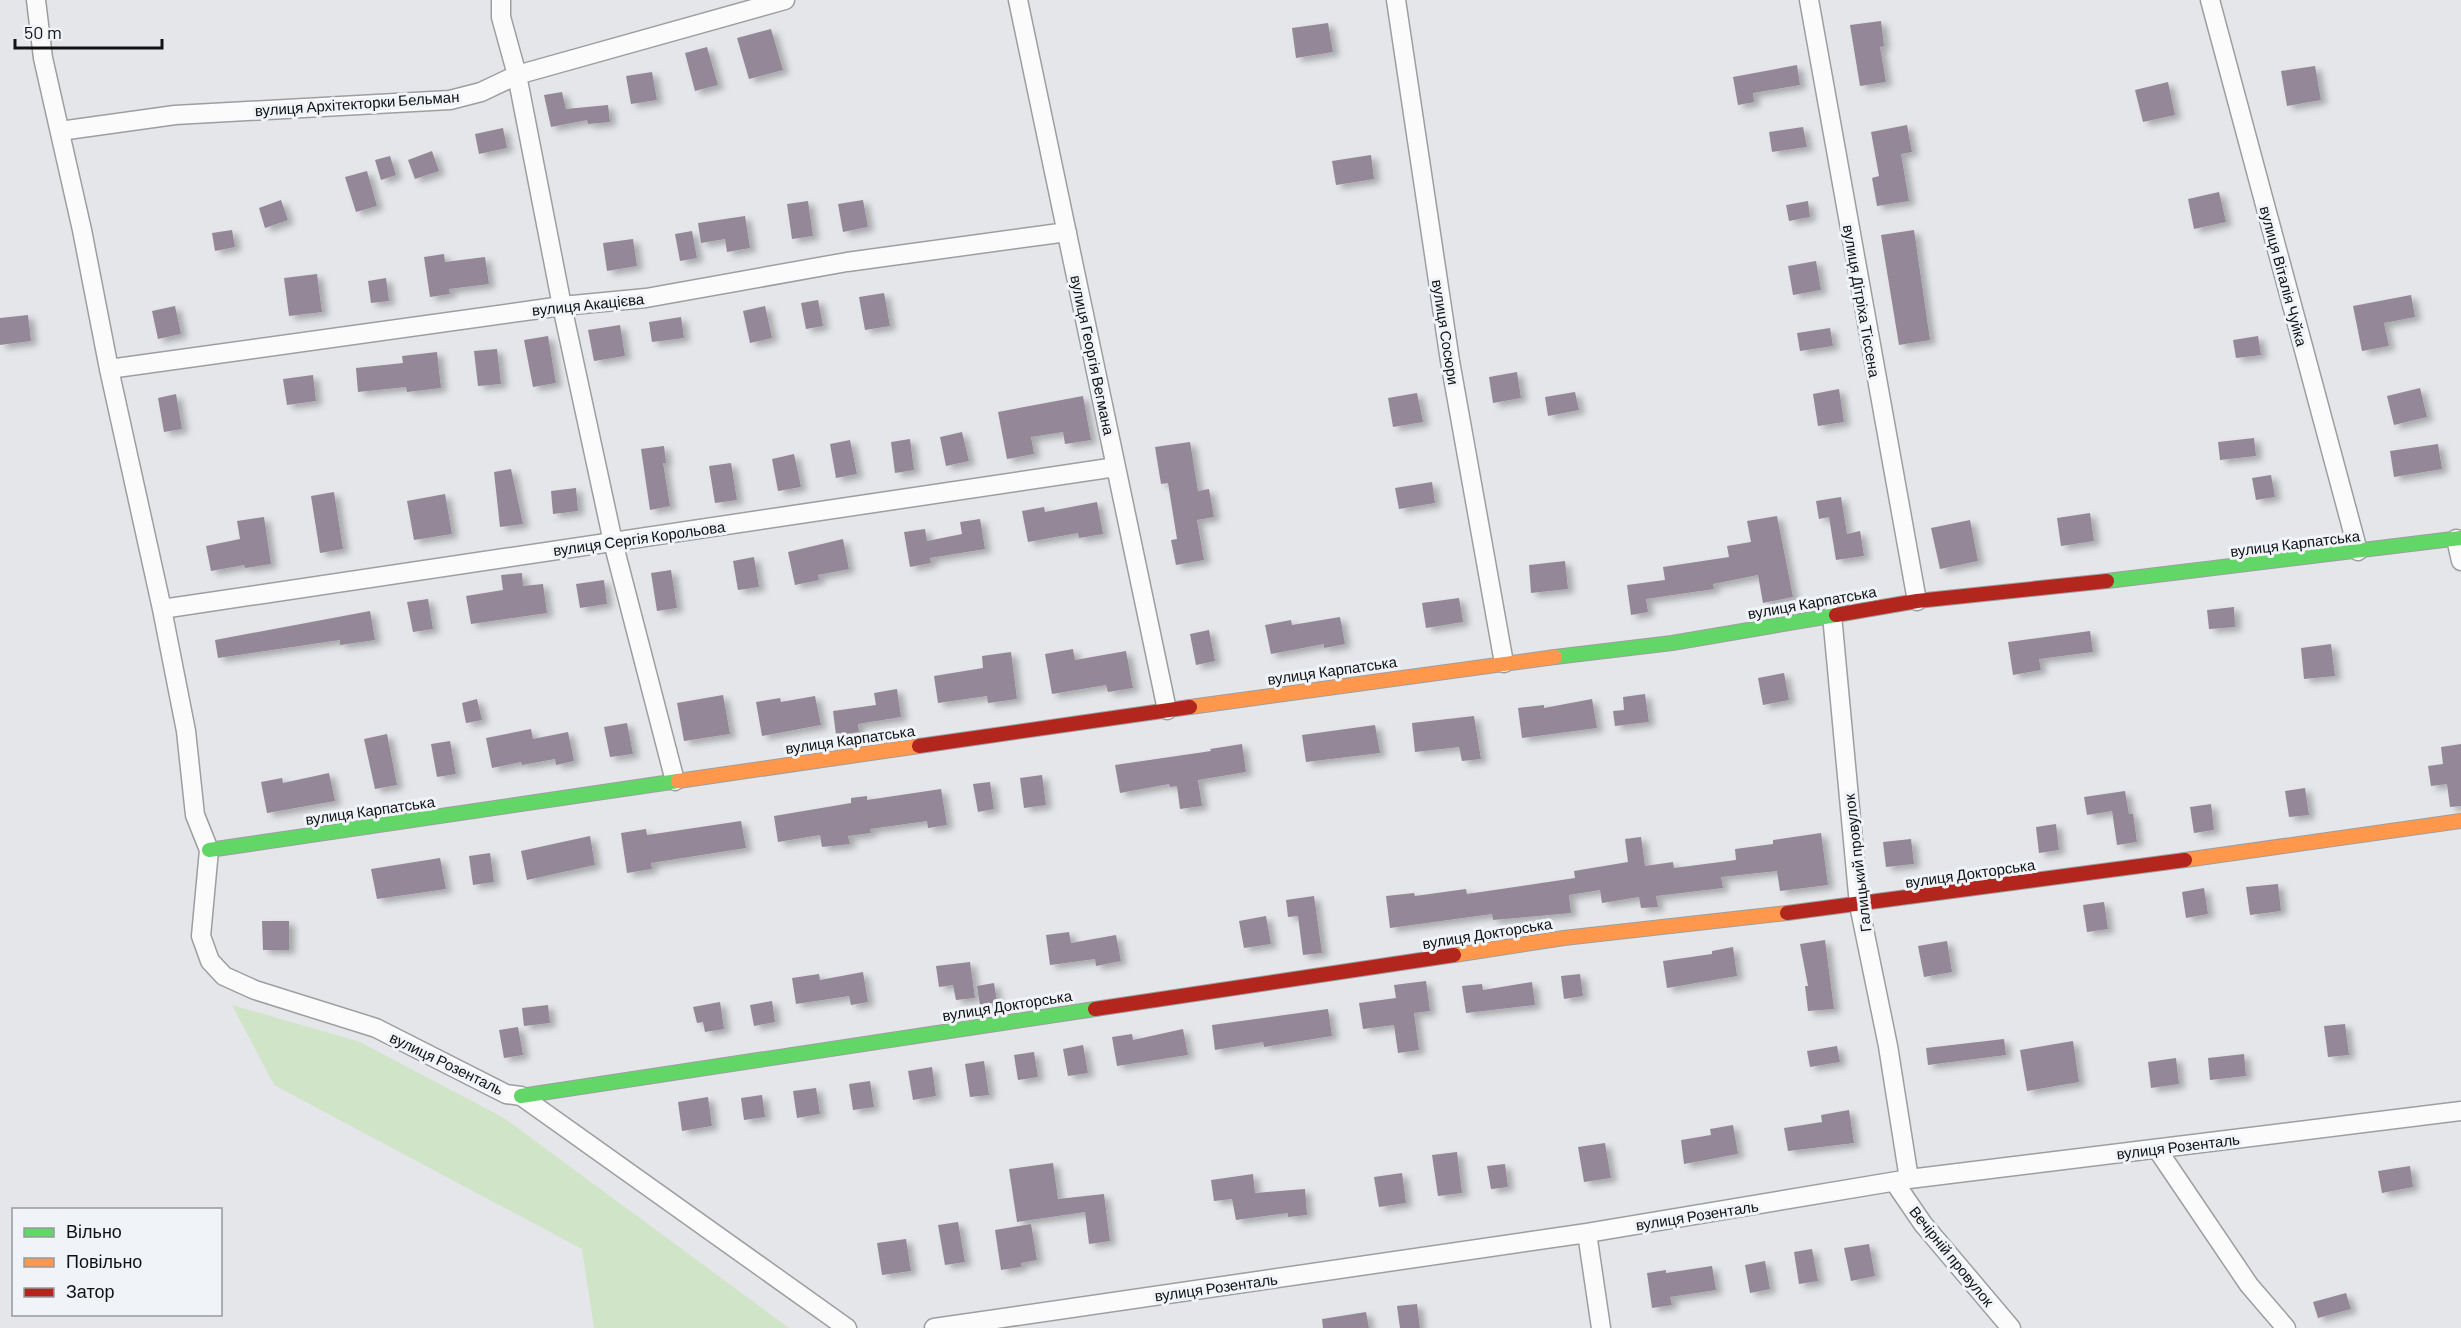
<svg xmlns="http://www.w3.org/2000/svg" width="2461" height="1328" viewBox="0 0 2461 1328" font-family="Barlow,sans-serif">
  <defs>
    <filter id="shadow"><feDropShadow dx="6" dy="4" stdDeviation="3" flood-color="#0004"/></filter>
  </defs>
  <rect width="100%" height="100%" fill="#e4e6e9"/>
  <path fill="#d0e4c8" d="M232 1005 360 1042 504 1118 789 1328H594L582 1249 274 1085Z"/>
  <path fill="#948898" filter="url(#shadow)" d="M1881 21 1884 46 1880 47 1886 82 1860 86 1850 25Z
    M1328 23 1333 52 1296 58 1292 28Z
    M771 29 783 70 749 79 737 38Z
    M707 47 718 85 695 91 685 53Z
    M1797 65 1800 85 1753 93 1754 102 1738 105 1733 77Z
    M2315 66 2321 100 2287 106 2281 71Z
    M652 72 657 100 631 104 626 76Z
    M2168 82 2175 115 2143 122 2135 90Z
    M562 92 566 109 608 105 610 122 588 124 587 120 551 127 544 95Z
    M1907 125 1912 152 1901 154 1909 201 1877 206 1872 178 1879 176 1871 132Z
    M1803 127 1807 147 1772 152 1769 132Z
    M503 128 507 148 479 154 475 134Z
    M432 151 439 171 415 179 408 160Z
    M1371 155 1374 179 1336 185 1332 161Z
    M390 156 396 175 381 180 375 160Z
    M367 171 377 206 356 212 345 177Z
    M2219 192 2226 222 2194 229 2188 199Z
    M281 200 288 220 265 228 259 208Z
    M863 200 868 227 843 232 838 204Z
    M808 201 813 236 792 239 787 204Z
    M1808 201 1810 217 1789 221 1786 205Z
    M745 216 750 248 727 252 725 239 701 243 698 223Z
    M232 230 235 247 215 251 212 233Z
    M1914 230 1930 340 1899 345 1881 235Z
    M692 231 697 258 680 261 675 234Z
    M633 239 637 266 607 271 603 243Z
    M444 254 445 262 485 257 489 284 449 289 450 294 430 297 424 257Z
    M1816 261 1821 290 1793 295 1788 266Z
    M317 274 322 312 289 316 284 278Z
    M386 278 389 301 371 303 368 281Z
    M884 293 890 326 865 330 859 297Z
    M2411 295 2415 317 2384 323 2389 346 2362 351 2353 306Z
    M818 300 823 326 806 329 801 303Z
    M175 306 181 334 158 339 152 311Z
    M765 306 772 338 750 343 743 311Z
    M28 315 31 341 0 345V318Z
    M681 317 684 338 652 342 649 322Z
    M620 325 625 356 594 361 588 330Z
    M1830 328 1833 346 1800 351 1797 333Z
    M548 336 556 383 533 387 524 340Z
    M2258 336 2261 355 2236 358 2233 340Z
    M497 349 501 384 478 386 474 351Z
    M437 352 441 388 407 392 406 387 358 392 356 368 403 363 402 356Z
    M1517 372 1521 398 1493 403 1489 377Z
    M313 375 316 401 287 405 283 379Z
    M2420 388 2427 417 2394 425 2387 396Z
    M1839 389 1844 422 1818 426 1813 394Z
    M1575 392 1579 410 1548 416 1545 397Z
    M1417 393 1423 422 1393 427 1388 398Z
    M176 394 182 429 164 432 158 398Z
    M1083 396 1091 440 1065 444 1063 432 1031 437 1034 454 1007 459 998 412Z
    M962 432 969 461 946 466 940 437Z
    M2254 438 2256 456 2220 460 2218 442Z
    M910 439 914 470 895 473 891 442Z
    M850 440 857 474 836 478 830 444Z
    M1190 442 1198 491 1209 489 1214 517 1197 520 1204 560 1176 565 1171 540 1177 539 1168 483 1161 484 1155 447Z
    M2438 444 2442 469 2394 477 2390 451Z
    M664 446 666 463H663L670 506 650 510 641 449Z
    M794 454 801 487 778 491 772 459Z
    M731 463 737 500 715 503 709 466Z
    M511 469 523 524 500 527 494 472Z
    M2271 475 2275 497 2256 500 2252 478Z
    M1432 482 1435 503 1399 509 1395 488Z
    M576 488 578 511 553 514 551 491Z
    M334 492 343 549 320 553 311 496Z
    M445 494 452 534 414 540 407 501Z
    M1841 497 1847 534 1860 531 1864 556 1836 560 1829 517 1819 519 1816 501Z
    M1097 502 1103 534 1079 538 1078 533 1028 542 1022 511 1044 507 1045 512Z
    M2090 513 2094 541 2061 546 2057 518Z
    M1777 516 1793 597 1763 603 1758 575 1713 584 1714 589 1646 599 1648 612 1631 615 1627 585 1665 580 1663 567 1729 557 1727 546 1751 542 1747 521Z
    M264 517 271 564 245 568 244 565 211 571 206 546 240 539 237 521Z
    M980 519 985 549 930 558 931 563 910 567 904 532 925 529 927 541 962 534 960 522Z
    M1970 520 1978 561 1940 569 1931 528Z
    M843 539 849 569 818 575 819 580 795 585 788 552Z
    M754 557 759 587 738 590 733 561Z
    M1565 561 1568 589 1531 593 1529 565Z
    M671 570 677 608 657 611 651 573Z
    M522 573 523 586 543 584 547 613 471 624 466 596 503 590 501 575Z
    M604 580 607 604 580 608 576 584Z
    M1459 598 1463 622 1426 628 1422 603Z
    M428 599 433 629 413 632 407 602Z
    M2234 607 2235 627 2209 629 2207 610Z
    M370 611 375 640 340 645V640L218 658 215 640Z
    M1340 617 1345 644 1324 648V644L1271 654 1265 625 1291 620 1292 625Z
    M1209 630 1215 661 1196 665 1190 634Z
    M2090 631 2093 652 2039 659 2041 670 2013 675 2008 642Z
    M2331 644 2335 676 2304 679 2301 648Z
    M1073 649 1075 660 1126 651 1133 688 1108 692 1106 685 1052 694 1045 654Z
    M1011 652 1017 699 988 703 987 696 938 703 934 676 983 668 982 656Z
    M1784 673 1789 700 1763 705 1758 678Z
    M897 689 901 717 858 724 859 732 836 735 833 711 876 705 874 693Z
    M1645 694 1649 722 1615 726 1613 711 1624 710 1623 697Z
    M723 695 730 734 684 741 677 703Z
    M815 696 821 725 762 736 756 702 780 698 781 702Z
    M477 699 482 720 466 723 462 703Z
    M1592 699 1597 728 1522 738 1518 708 1544 705V708Z
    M1474 716 1481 759 1462 761 1459 747 1415 752 1412 723Z
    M627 723 633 754 610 757 604 727Z
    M1375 725 1380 753 1306 762 1302 735Z
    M531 729 533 739 568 732 574 761 556 765 555 759 522 765 521 762 492 768 486 738Z
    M387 734 397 785 375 789 364 739Z
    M450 741 456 774 437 777 431 744Z
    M1242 744 1246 772 1198 780 1202 806 1180 809 1177 786 1170 787 1169 784 1120 793 1115 765 1211 751 1210 749Z
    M2461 744V806L2450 807 2447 784 2431 786 2428 766 2443 764 2441 747Z
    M329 773 335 801 267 813 261 782 282 778 283 783Z
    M1042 775 1046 805 1024 808 1020 778Z
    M990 782 994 809 978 812 973 784Z
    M2305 788 2309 815 2289 817 2285 791Z
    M941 789 947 825 928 828 927 821 870 829 871 833 848 836 850 844 822 847 820 835 778 842 774 816 851 803V798L867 796V800Z
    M2125 791 2129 814H2133L2137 842 2117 845 2112 811 2087 815 2084 797Z
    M2211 804 2214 830 2194 833 2190 807Z
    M741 821 746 848 651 863 652 869 627 873 621 833 646 829 647 835Z
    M2056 824 2059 850 2039 853 2036 827Z
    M1821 833 1828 885 1780 891 1777 871 1721 877 1723 888 1656 896 1658 907 1641 908 1639 897 1602 903 1600 890 1569 895 1571 913 1493 920 1492 914 1390 928 1386 896 1414 893 1415 896 1466 889 1467 894 1575 878 1574 871 1628 862 1625 839 1641 837 1645 866 1673 862 1674 868 1736 860 1735 849 1773 844V840Z
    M590 836 595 865 527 880 521 851Z
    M1911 839 1914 864 1886 867 1883 842Z
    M490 853 494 882 473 885 469 856Z
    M440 858 446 889 377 899 371 869Z
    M2278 884 2281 911 2250 915 2246 887Z
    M2204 888 2208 914 2186 918 2182 892Z
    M1314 896 1322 953 1303 955 1298 916 1288 917 1286 900Z
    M2104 902 2108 929 2087 932 2083 905Z
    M1266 916 1271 944 1244 948 1239 921Z
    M262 921H289V950H263Z
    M1069 932 1071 943 1116 935 1121 961 1096 966 1095 959 1050 965 1046 935Z
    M1825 940 1834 1009 1808 1011 1805 986H1808L1800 944Z
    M1947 941 1952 972 1924 977 1918 946Z
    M1733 947 1737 976 1667 988 1663 961 1712 954V951Z
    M970 962 975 998 956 1000 953 985 939 987 936 966Z
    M863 972 868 1002 851 1005 849 996 796 1004 792 978 819 974 820 980Z
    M1580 974 1583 996 1564 999 1561 976Z
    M1426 981 1430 1011 1414 1013 1419 1050 1398 1053 1394 1025 1363 1029 1359 1003 1396 998 1394 985Z
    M1532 982 1535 1005 1466 1013 1462 986 1482 984 1483 990Z
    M994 983 997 1002 980 1005 977 986Z
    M772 1001 775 1022 754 1026 750 1005Z
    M720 1002 724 1029 705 1032 703 1022 697 1023 693 1007Z
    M548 1005 550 1023 524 1026 522 1008Z
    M1328 1009 1332 1036 1264 1047 1263 1042 1215 1050 1212 1025Z
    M2345 1024 2349 1055 2328 1057 2324 1026Z
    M518 1027 523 1055 504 1058 499 1030Z
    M1183 1029 1188 1055 1117 1066 1112 1037 1132 1034 1133 1040Z
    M2004 1039 2006 1055 1928 1065 1926 1048Z
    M2073 1041 2079 1082 2027 1091 2020 1050Z
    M1083 1045 1088 1073 1068 1076 1063 1049Z
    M1837 1046 1840 1062 1810 1067 1807 1051Z
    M1034 1052 1038 1077 1018 1080 1014 1055Z
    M2244 1054 2246 1076 2210 1080 2208 1058Z
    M2176 1058 2179 1084 2151 1088 2148 1062Z
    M984 1061 989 1095 970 1097 965 1064Z
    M932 1067 936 1096 913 1100 908 1071Z
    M870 1081 874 1107 853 1110 849 1084Z
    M816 1088 820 1114 797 1118 793 1091Z
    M762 1095 765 1117 744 1120 741 1098Z
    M708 1097 712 1126 682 1131 678 1102Z
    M1849 1110 1854 1143 1788 1151 1784 1128 1822 1122 1821 1115Z
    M1733 1125 1738 1154 1684 1164 1681 1140 1711 1135 1710 1129Z
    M1605 1143 1611 1178 1584 1182 1578 1147Z
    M1457 1152 1462 1193 1438 1196 1432 1155Z
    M1053 1163 1058 1199 1104 1194 1110 1241 1089 1244 1085 1212 1017 1222 1009 1169Z
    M1505 1164 1508 1187 1491 1189 1487 1166Z
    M2410 1166 2413 1187 2382 1193 2378 1171Z
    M1402 1173 1406 1203 1379 1207 1374 1177Z
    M1253 1174 1255 1193 1305 1189 1307 1215 1288 1217V1213L1236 1220 1232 1199 1214 1201 1211 1180Z
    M958 1222 965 1262 945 1265 938 1225Z
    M1031 1224 1037 1260 1021 1263V1267L1001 1270 995 1230Z
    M906 1239 911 1271 882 1275 877 1243Z
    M1869 1244 1875 1276 1851 1281 1844 1248Z
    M1812 1249 1818 1281 1799 1284 1794 1252Z
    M1765 1261 1770 1289 1750 1293 1745 1265Z
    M1712 1266 1716 1290 1670 1297 1672 1305 1652 1308 1647 1273 1666 1270V1273Z
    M2346 1293 2351 1309 2318 1318 2313 1302Z
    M1417 1304 1420 1328H1400L1397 1306Z
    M1366 1312 1369 1328H1323L1322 1319Z"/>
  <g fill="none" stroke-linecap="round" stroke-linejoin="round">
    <g stroke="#9d9ea0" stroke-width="21">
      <path id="street" d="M36 0 43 58 82 230 109 369 162 609 186 731 195 815 209 850 201 936 210 961 224 976 255 990 376 1028 506 1094 521 1096 847 1328
        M501 0V17L517 75 562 306 613 542 675 781
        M1018 0 1167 710
        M1396 0 1450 361 1504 663
        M1809 0 1917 601
        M2210 0 2358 551
        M60 131 175 115 450 100 481 92 517 75 785 0
        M109 369 562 306 646 298 847 262 1067 232
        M2456 539 2461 561
        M162 609 1116 467
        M1832 615 1859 905 1888 1046 1909 1179
        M2157 1149 2249 1285 2286 1328
        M1895 1183 1923 1224 2011 1328
        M1587 1233 1601 1328
        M934 1328 1587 1233 1909 1179 2461 1111"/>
    </g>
    <g stroke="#9d9ea0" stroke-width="16">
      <path id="fast" d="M2107 581 2461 538
        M1555 657 1672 643 1836 615
        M209 850 678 781
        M521 1096 1095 1009"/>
    </g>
    <g stroke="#9d9ea0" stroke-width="16">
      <path id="slow" d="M1190 707 1555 657
        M678 781 919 746
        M2185 860 2461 821
        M1454 955 1564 938 1787 913"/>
    </g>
    <g stroke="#9d9ea0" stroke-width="16">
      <path id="jam" d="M1836 615 1917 601 2107 581
        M919 746 1190 707
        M1787 913 2185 860
        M1095 1009 1454 955"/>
    </g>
    <use href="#street" stroke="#fbfbfc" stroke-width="18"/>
    <use href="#fast" stroke="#63d668" stroke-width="14"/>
    <use href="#slow" stroke="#ff974d" stroke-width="14"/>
    <use href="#jam" stroke="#b3261e" stroke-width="14"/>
  </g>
  <g text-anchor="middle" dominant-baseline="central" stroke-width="6" stroke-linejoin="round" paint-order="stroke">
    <g font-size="15" fill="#111213" stroke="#f0f3f7">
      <text transform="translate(357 103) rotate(-4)">вулиця Архітекторки Бельман</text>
      <text transform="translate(2284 276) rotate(75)">вулиця Віталія Чуйка</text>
      <text transform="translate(1862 301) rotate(80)">вулиця Дітріха Тіссена</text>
      <text transform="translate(588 304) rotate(-6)">вулиця Акацієва</text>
      <text transform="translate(1446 332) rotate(81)">вулиця Сосюри</text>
      <text transform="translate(1093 355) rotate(78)">вулиця Георгія Вегмана</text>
      <text transform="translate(639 538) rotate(-8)">вулиця Сергія Корольова</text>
      <text transform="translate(2295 543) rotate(-7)">вулиця Карпатська</text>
      <text transform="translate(1812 602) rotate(-10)">вулиця Карпатська</text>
      <text transform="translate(1332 670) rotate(-8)">вулиця Карпатська</text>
      <text transform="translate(850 739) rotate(-8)">вулиця Карпатська</text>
      <text transform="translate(370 810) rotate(-8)">вулиця Карпатська</text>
      <text transform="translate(1857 863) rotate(-97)">Галицький провулок</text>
      <text transform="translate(1970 873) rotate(-8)">вулиця Докторська</text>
      <text transform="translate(1487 933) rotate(-9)">вулиця Докторська</text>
      <text transform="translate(1007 1005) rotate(-9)">вулиця Докторська</text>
      <text transform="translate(447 1063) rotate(26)">вулиця Розенталь</text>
      <text transform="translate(2178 1146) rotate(-7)">вулиця Розенталь</text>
      <text transform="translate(1697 1215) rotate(-9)">вулиця Розенталь</text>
      <text transform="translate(1952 1256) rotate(51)">Вечірній провулок</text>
      <text transform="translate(1216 1287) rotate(-8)">вулиця Розенталь</text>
    </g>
  </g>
  <rect x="12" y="1208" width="210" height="108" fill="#f0f3f7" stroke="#97999c" stroke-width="1.5"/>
  <rect x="24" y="1228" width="30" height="9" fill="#63d668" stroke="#97999c" stroke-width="1.5"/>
  <text x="66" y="1238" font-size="18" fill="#111213">Вільно</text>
  <rect x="24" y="1258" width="30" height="9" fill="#ff974d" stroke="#97999c" stroke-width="1.5"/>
  <text x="66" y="1268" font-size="18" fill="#111213">Повільно</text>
  <rect x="24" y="1288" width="30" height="9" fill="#b3261e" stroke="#97999c" stroke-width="1.5"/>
  <text x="66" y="1298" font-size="18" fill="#111213">Затор</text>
  <path d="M15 39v9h147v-9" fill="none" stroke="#111213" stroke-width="3"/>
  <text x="24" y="39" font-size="18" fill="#111213" stroke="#f0f3f7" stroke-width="4.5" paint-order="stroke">50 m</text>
</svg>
